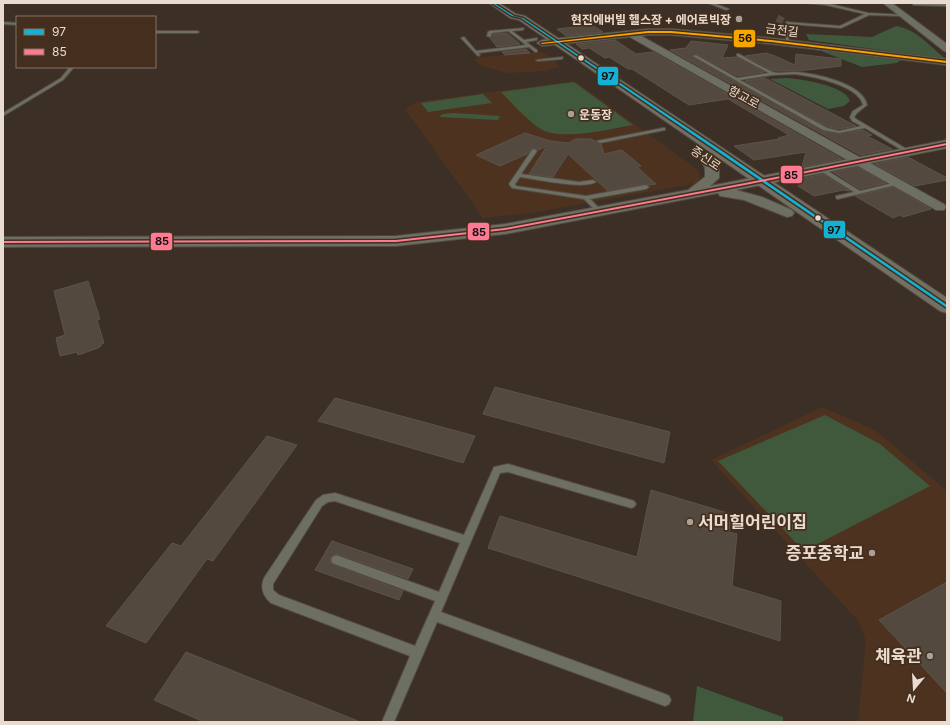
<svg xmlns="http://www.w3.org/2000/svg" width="950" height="725" viewBox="0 0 950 725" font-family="Inter,'Noto Sans KR',sans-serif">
  <rect width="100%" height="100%" fill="#3b2f26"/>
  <path fill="#4d331f" d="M543 52 560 66 546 71 508 73 482 66 474 60 479 57Z
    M575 81 698 170 700 177 699 183 532 213 483 218 405 109 416 102Z
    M822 407 875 430 947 491V722H858L866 641 859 622 711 460Z"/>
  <path fill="#40593c" d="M896 26C917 29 930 47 946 59L809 40 806 34 872 37Z
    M816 49 901 59 897 63 862 67Z
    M786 78C800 79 845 85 850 101L844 106 828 109 770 79Z
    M574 82 633 125C610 129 558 142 539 128 525 118 513 104 501 92Z
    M483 94 492 103 428 112 421 103Z
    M454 113 500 116 498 120 439 117 443 114Z
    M825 415 880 444 930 486 804 551 718 461Z
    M697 686 783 717V722H693Z"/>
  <path fill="#54493e" stroke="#5c534b" d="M592 25 603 32 566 36 557 29Z
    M507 33 520 44 497 47 490 38 493 34Z
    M615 40 636 54 653 52 842 159 802 167 806 152 754 160 734 146 780 139 778 138 789 135 728 99 689 105 632 69H628L609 57 605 58 589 48 582 49 576 44Z
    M691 41 728 45 722 58 736 57 764 72 737 76 697 54 692 56 822 131 839 134 863 130 872 135 867 136 892 149 860 155 670 50 686 48Z
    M526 49 530 53 505 55 502 52Z
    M766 53 775 56 795 65 796 54 841 59V66L799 71H778L769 69 745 56Z
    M765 78 856 126 839 129 828 127 745 81Z
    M525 133 550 141 569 143 575 139H591L601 144 604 154 622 150 641 166 637 167 656 184 649 185 646 184 608 191 568 154 553 177 529 174 547 146 538 150 533 148 527 154 500 166 476 155Z
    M908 157 947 178V180L915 186 875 164Z
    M857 167 886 183 860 189 833 172Z
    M823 174 850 191 844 190 814 196 798 186 800 179Z
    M893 187 931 209 903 217 900 215 893 218 855 196Z
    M88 281 100 319 97 320 104 343 101 344V346L98 348 78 355 77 352 60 356 56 338 65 335 54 291Z
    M495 387 670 432 664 463 483 414Z
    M335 398 475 436 463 463 318 421Z
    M267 436 297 445 213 561 207 559 146 643 106 626 172 543 181 546Z
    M651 490 731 514 729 532 737 534 732 586 781 601 780 641 488 548 500 516 637 557Z
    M332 541 413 569 408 579 337 554 331 557 330 560 331 564 403 591 399 600 315 570Z
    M947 582V693L879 620Z
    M186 652 358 721 357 722H204L154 700Z"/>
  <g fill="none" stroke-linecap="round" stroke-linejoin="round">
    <path stroke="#554940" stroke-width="7" stroke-dasharray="7 3.5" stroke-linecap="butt" d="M777 18 787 23"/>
    <g stroke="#554b43" stroke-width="2">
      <path id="service" d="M708 3H713L729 9 726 10Z
        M805 3H826L868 13 904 15 902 16 869 15 841 28 789 24V43L786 44V22L840 26 865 14 826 5Z
        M914 3 947 4V6L913 5Z
        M3 22 17 23V25L3 24Z
        M524 28 523 30 512 31 524 40 537 38V40L526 42 537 50V52H535L529 47 478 53 480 55 478 56 461 38 464 37 476 51 526 45 508 31 492 33 490 37 487 36 488 32 490 31Z
        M155 31H197L199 32 197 33H155Z
        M737 54H739C750 60 761 67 773 72 778 74 788 72 794 72 814 73 863 83 867 105L857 113 854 117 856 119 910 151 905 152 865 128 839 133 823 130 693 56 696 55 737 78 769 73 737 56ZM795 74C811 76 859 85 863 105L853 111 850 117 852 121 861 126 839 131 827 128 740 80 773 75Z
        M563 57 562 59 538 61 536 60Z
        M70 67H74L63 80 3 116V113L61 78Z
        M663 128H665V130L600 143 597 141Z
        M534 149 537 151 521 174 579 182 593 180 596 182C583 190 536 179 520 177L515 184 516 186 586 196 646 185 649 187 646 189 590 199 602 211 599 213 597 212 584 199 512 188 509 184 532 150Z
        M819 168H823L860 191 897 182 900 184 838 199 836 198V196L854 192 819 170Z
        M508 464 631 500 634 501 636 504 634 507 631 508 508 472 500 473 441 612 665 694 669 696 671 700 669 704 665 706 437 622 394 722H382L410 656 271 603C263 596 260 588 264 578L316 500 323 495 335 493 464 535 494 467ZM335 501 460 543 439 592 336 555 332 557 331 560 332 563 435 601 415 646 279 595 273 590V584L322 506 328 502Z"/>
    </g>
    <g stroke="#554b43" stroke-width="2">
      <path id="minor" d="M628 32H634L944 204 946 207 944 210H936L628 36Z"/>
    </g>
    <g stroke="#554b43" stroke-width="2">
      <path id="tertiary" d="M883 3H892L947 44V52L944 51Z
        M648 29H671L771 38 947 59V65L771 44 671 35H648L542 46 537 43 542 40Z
        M947 140V148L736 190 762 197 792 210 794 213 792 216 787 217 744 200 720 196 718 193 505 234 396 246 3 247V237L396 236 505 224 688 190 705 177V168L700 158 702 155H712L719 168V178L710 186Z"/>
    </g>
    <g stroke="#554b43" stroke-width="2">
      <path id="secondary" d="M489 3H499L516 14 525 16 947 298V313L940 311 519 20 510 18Z"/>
    </g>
    <use href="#service" fill="#6d6f62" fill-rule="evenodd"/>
    <use href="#minor" fill="#6d6f62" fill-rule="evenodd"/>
    <use href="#tertiary" fill="#6d6f62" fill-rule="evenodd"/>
    <use href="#secondary" fill="#717062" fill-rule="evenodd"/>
    <g stroke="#442e1d" stroke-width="3">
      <path id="bus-1" d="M492 3H494L514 16 523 18 722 151 947 305V308L720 153 521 18 512 16Z"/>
    </g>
    <g stroke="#442e1d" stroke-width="3">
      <path id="bus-2" d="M947 143V145L745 185 505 230 396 242 3 243V241L396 240 505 228 745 183Z"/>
    </g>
    <g stroke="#442e1d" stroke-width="3">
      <path id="bus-3" d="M648 31H671L771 40 947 61V63L771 42 671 33H648L542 44 541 43Z"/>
    </g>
    <use href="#bus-1" fill="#13b2d5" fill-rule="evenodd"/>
    <use href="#bus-2" fill="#fe7a93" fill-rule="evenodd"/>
    <use href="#bus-3" fill="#f7a600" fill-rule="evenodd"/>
  </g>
  <g fill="#ac9f94" stroke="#442e1d" stroke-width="1.5">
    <circle cx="739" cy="19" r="4"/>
    <circle cx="571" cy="114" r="4"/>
    <circle cx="690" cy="522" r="4"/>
    <circle cx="872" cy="553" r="4"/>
    <circle cx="930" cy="656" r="4"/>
  </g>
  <g fill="#e9dbd0" stroke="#442e1d" stroke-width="1.5">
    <circle cx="581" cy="58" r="3.5"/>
    <circle cx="818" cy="218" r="3.5"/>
  </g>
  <g text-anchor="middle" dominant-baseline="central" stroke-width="3.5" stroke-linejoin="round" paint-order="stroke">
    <g font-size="12" font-weight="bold" fill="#e9dbd0" stroke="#442e1d" text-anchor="end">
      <text x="731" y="19">현진에버빌 헬스장 + 에어로빅장</text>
      <text x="579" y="114" text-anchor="start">운동장</text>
    </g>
    <g font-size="12" fill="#e9dbd0" stroke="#442e1d">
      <text transform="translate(782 30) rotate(7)">금전길</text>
      <text transform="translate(744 97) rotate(29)">향교로</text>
      <text transform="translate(706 158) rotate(34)">증신로</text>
    </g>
    <g font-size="17" font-weight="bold" fill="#e9dbd0" stroke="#442e1d" text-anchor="end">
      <text x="698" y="522" text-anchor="start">서머힐어린이집</text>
      <text x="864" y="553">증포중학교</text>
      <text x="922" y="656">체육관</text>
    </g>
  </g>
  <g stroke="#442e1d" stroke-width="1.5">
    <rect x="733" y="29" width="23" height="19" rx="4" fill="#f7a600"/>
    <rect x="597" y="66" width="22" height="20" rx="4" fill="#13b2d5"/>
    <rect x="780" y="165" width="23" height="19" rx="4" fill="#fe7a93"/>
    <rect x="823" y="220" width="23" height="19" rx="4" fill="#13b2d5"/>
    <rect x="467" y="222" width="23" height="19" rx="4" fill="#fe7a93"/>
    <rect x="150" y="232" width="23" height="19" rx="4" fill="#fe7a93"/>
  </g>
  <g font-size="11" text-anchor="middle" font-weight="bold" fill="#111">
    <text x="745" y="42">56</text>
    <text x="608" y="80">97</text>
    <text x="791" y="179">85</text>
    <text x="834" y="234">97</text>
    <text x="479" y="236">85</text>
    <text x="162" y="245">85</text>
  </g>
  <rect width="950" height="725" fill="none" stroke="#e9dbd0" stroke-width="8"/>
  <rect x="16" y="16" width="140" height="52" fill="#442e1d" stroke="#867365"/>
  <rect x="24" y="29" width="20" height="6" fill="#13b2d5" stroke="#867365"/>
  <text x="52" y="36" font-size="12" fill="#e9dbd0">97</text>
  <rect x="24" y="49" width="20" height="6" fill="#fe7a93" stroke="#867365"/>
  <text x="52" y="56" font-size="12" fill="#e9dbd0">85</text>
  <g transform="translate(914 689) rotate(198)" stroke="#442e1d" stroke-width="3" paint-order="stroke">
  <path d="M0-3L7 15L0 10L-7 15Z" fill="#e9dbd0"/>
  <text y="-6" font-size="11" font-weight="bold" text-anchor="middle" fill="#e9dbd0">N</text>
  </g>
</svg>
